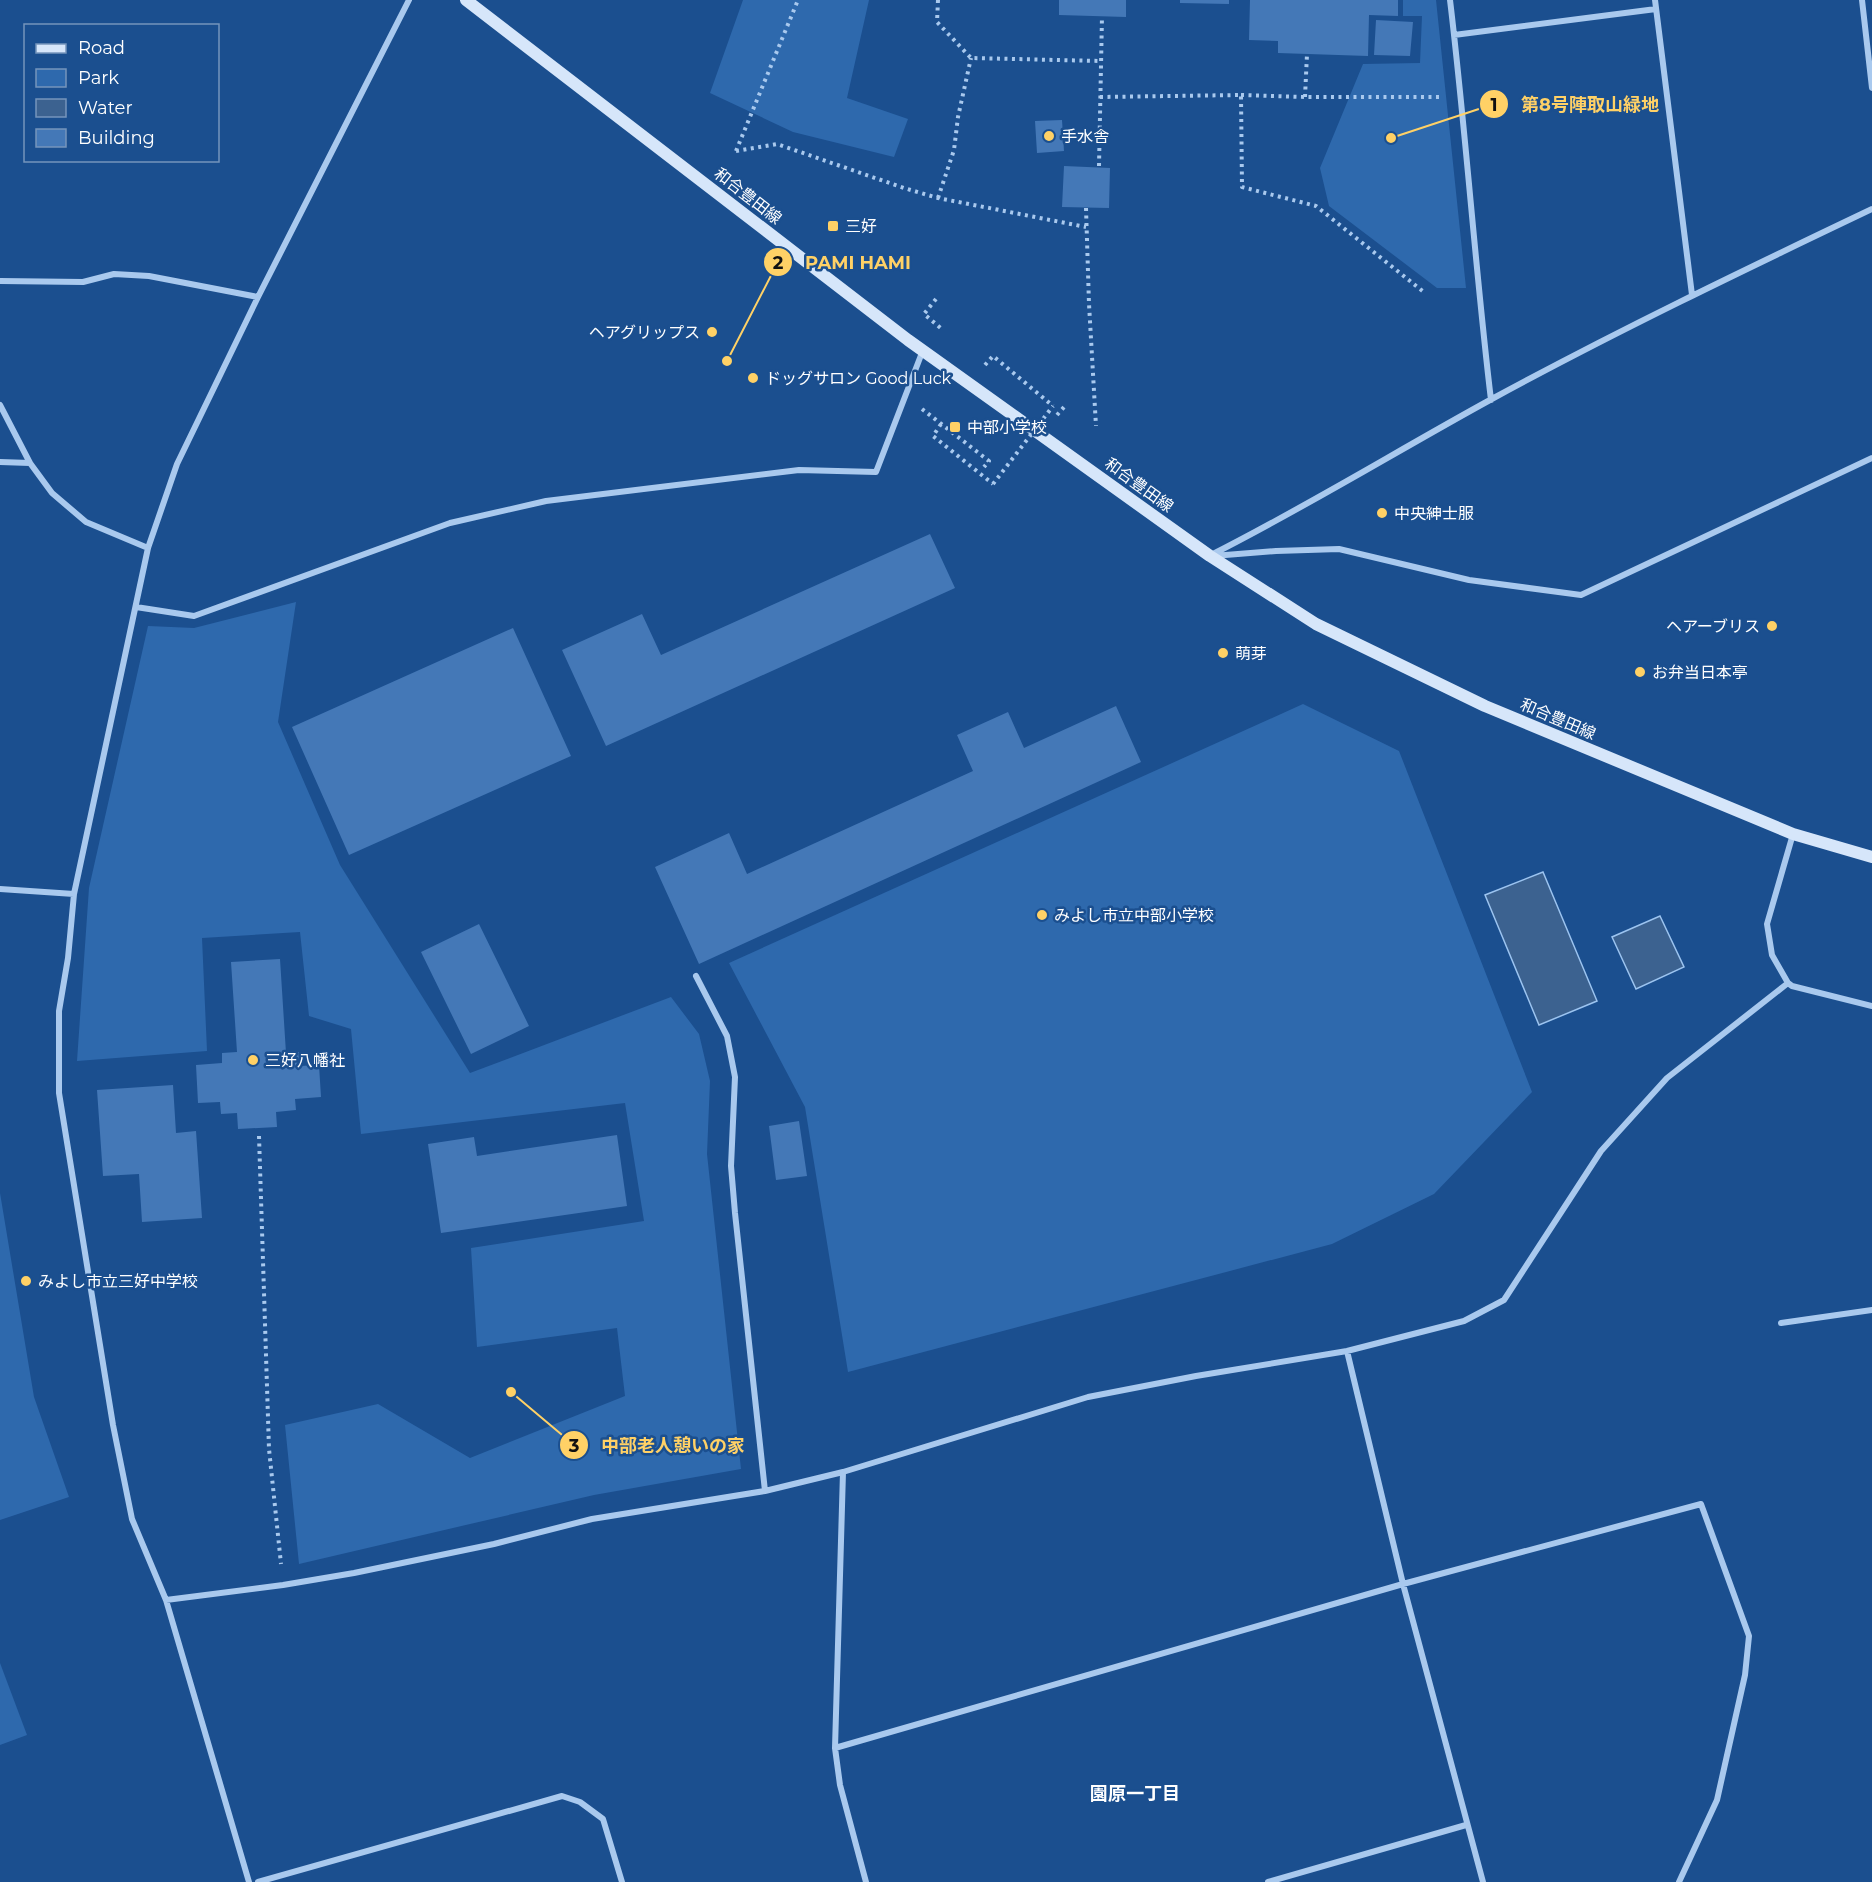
<svg xmlns="http://www.w3.org/2000/svg" width="1872" height="1882" viewBox="0 0 1872 1882" font-family="Montserrat,'Noto Sans JP',sans-serif">
  <rect width="100%" height="100%" fill="#1b4f8f"/>
  <path fill="#2e69ad" d="M743 0H869L847 98 908 119 894 157 793 132 710 93Z
    M1403 0H1436L1466 288H1437L1329 206 1320 168 1363 64 1420 63 1422 16H1403Z
    M296 602 278 722 340 865 470 1073 671 997 699 1034 710 1081 707 1154 741 1469 594 1495 299 1564 285 1425 378 1404 470 1458 625 1396 617 1328 477 1347 471 1248 644 1221 625 1103 361 1134 351 1029 309 1016 300 932 202 938 207 1051 77 1061 89 888 148 626 194 628Z
    M1303 704 1399 751 1532 1092 1434 1194 1332 1244 848 1372 805 1107 729 963Z
    M0 1193 34 1397 69 1497 0 1520Z
    M0 1663 27 1735 0 1745Z"/>
  <path fill="#3c6290" stroke="#9cc4f0" stroke-width="1.5" d="M1543 872 1597 1001 1539 1025 1485 895Z
    M1660 916 1684 967 1636 989 1612 937Z"/>
  <path fill="#4478b7" d="M1059 0H1126V17L1059 15Z
    M1180 0H1229V4L1180 3Z
    M1250 0H1398V16L1369 15 1368 56 1278 53V41L1249 40Z
    M1376 20 1413 22 1410 56 1374 55Z
    M1062 120 1064 151 1037 153 1035 121Z
    M1064 166 1110 168 1109 208 1062 207Z
    M930 534 955 588 606 746 562 650 642 614 661 655Z
    M513 628 571 756 349 855 292 727Z
    M1116 706 1141 762 699 964 655 867 729 833 747 874 973 771 957 735 1008 712 1024 748Z
    M479 924 529 1026 471 1054 421 952Z
    M280 959 286 1053 299 1052 300 1066 319 1065 321 1097 295 1099 296 1110 276 1112 277 1127 238 1129 237 1113 221 1114 220 1102 198 1103 196 1065 222 1063V1053L237 1052 231 962Z
    M173 1085 176 1133 196 1131 202 1218 142 1222 139 1174 103 1176 97 1090Z
    M799 1121 807 1176 776 1180 769 1126Z
    M617 1135 627 1206 441 1233 428 1144 474 1137 477 1156Z"/>
  <g fill="none" stroke-linecap="round" stroke-linejoin="round">
    <path stroke="#a9c9ee" stroke-width="4" stroke-dasharray="3 4.5" stroke-linecap="butt" d="M938 0 937 22 971 58 1101 61
      M1241 95 1305 97H1440
      M1100 97 1241 95 1242 187 1316 206 1425 293
      M1305 97 1307 54
      M736 151 777 144 904 188 938 198 1086 227
      M736 151 798 0
      M1099 166 1102 16
      M938 198 954 150 958 117 971 58
      M1086 208 1089 304 1096 426
      M936 299 924 314 943 330
      M985 365 993 356 1053 406
      M922 409 989 461 984 467
      M1057 415 1065 406
      M941 424 933 436 993 484
      M259 1136 269 1449 281 1564"/>
    <path stroke="#a9c9ee" stroke-width="6" d="M1450 0C1466 133 1475 267 1491 400
      M1655 0 1692 295
      M1862 0 1872 88
      M1454 35 1656 9
      M0 281 83 282 114 274 149 276 258 297
      M0 405 30 463 52 493 86 522 148 548
      M0 462 30 463
      M1211 555C1306 507 1397 451 1490 400 1615 332 1744 270 1872 209
      M1213 556 1276 551 1339 549 1469 580 1581 595 1872 458
      M136 607 194 616 450 523 546 501 799 470 876 472 923 350
      M0 889 74 894
      M696 976 727 1036 735 1077 731 1166 735 1213 765 1491
      M1788 983 1792 986 1872 1006
      M1781 1323 1872 1310
      M1347 1351 1403 1584 1483 1882
      M166 1600 283 1585 354 1573 494 1544 592 1519 765 1491 843 1472 1088 1397 1196 1376 1347 1351 1464 1321 1504 1300 1601 1151 1667 1078 1788 983 1772 955 1767 924 1793 834
      M835 1748 843 1472
      M249 1882 166 1600 132 1519 113 1425 59 1093V1011L68 958 74 894 148 548 177 464 258 297 409 0
      M258 1882 562 1796 580 1802 603 1819 622 1882
      M866 1882 840 1785 835 1748 1403 1584 1701 1504 1749 1636 1745 1675 1717 1800 1679 1882
      M1268 1882 1466 1825"/>
    <path stroke="#d6e6fa" stroke-width="12" d="M466 0 908 340 1210 556 1316 624 1485 706 1793 834 1872 857"/>
    <path stroke="#a9c9ee" stroke-width="4" stroke-dasharray="3 4.5" stroke-linecap="butt" d="M993 484 1053 406"/>
  </g>
  <g fill="#ffd166" stroke="#1b4f8f" stroke-width="2">
    <circle cx="1049" cy="136" r="6"/>
    <rect x="827" y="220" width="12" height="12" rx="3"/>
    <circle cx="712" cy="332" r="6"/>
    <circle cx="753" cy="378" r="6"/>
    <rect x="949" y="421" width="12" height="12" rx="3"/>
    <circle cx="1382" cy="513" r="6"/>
    <circle cx="1772" cy="626" r="6"/>
    <circle cx="1223" cy="653" r="6"/>
    <circle cx="1640" cy="672" r="6"/>
    <circle cx="1042" cy="915" r="6"/>
    <circle cx="253" cy="1060" r="6"/>
    <circle cx="26" cy="1281" r="6"/>
  </g>
  <g text-anchor="middle" dominant-baseline="central" stroke-width="5" stroke-linejoin="round" paint-order="stroke">
    <g font-size="16" fill="#fff" stroke="#1b4f8f" text-anchor="start">
      <text x="1061" y="136">手水舎</text>
      <text x="845" y="226">三好</text>
      <text x="700" y="332" text-anchor="end">ヘアグリップス</text>
      <text x="765" y="378">ドッグサロン Good Luck</text>
      <text x="967" y="427">中部小学校</text>
      <text x="1394" y="513">中央紳士服</text>
      <text x="1760" y="626" text-anchor="end">ヘアーブリス</text>
      <text x="1235" y="653">萌芽</text>
      <text x="1652" y="672">お弁当日本亭</text>
      <text x="1054" y="915">みよし市立中部小学校</text>
      <text x="265" y="1060">三好八幡社</text>
      <text x="38" y="1281">みよし市立三好中学校</text>
    </g>
    <g font-size="16" fill="#fff" stroke="#1b4f8f">
      <text transform="translate(748 196) rotate(38)">和合豊田線</text>
      <text transform="translate(1139 485) rotate(36)">和合豊田線</text>
      <text transform="translate(1558 719) rotate(23)">和合豊田線</text>
    </g>
    <g font-size="18" font-weight="bold" fill="#fff" stroke="#1b4f8f">
      <text x="1135" y="1794">園原一丁目</text>
    </g>
  </g>
  <path fill="none" stroke="#ffd166" stroke-width="2" d="M1391 138L1494 104M727 361L778 262M511 1392L574 1445"/>
  <g fill="#ffd166" stroke="#1b4f8f" stroke-width="2">
    <circle cx="1391" cy="138" r="6"/>
    <circle cx="727" cy="361" r="6"/>
    <circle cx="511" cy="1392" r="6"/>
    <circle cx="1494" cy="104" r="15"/>
    <circle cx="778" cy="262" r="15"/>
    <circle cx="574" cy="1445" r="15"/>
  </g>
  <g font-size="18" text-anchor="middle" font-weight="bold" fill="#111">
    <text x="1494" y="111">1</text>
    <text x="778" y="269">2</text>
    <text x="574" y="1452">3</text>
  </g>
  <g font-size="18" text-anchor="middle" font-weight="bold" fill="#ffd166" stroke="#1b4f8f" stroke-width="5" stroke-linejoin="round" paint-order="stroke">
    <text x="1590" y="111">第8号陣取山緑地</text>
    <text x="858" y="269">PAMI HAMI</text>
    <text x="673" y="1452">中部老人憩いの家</text>
  </g>
  <rect x="24" y="24" width="195" height="138" fill="#1b4f8f" stroke="#7695bc" stroke-width="1.5"/>
  <rect x="36" y="44" width="30" height="9" fill="#d6e6fa" stroke="#7695bc" stroke-width="1.5"/>
  <text x="78" y="54" font-size="18" fill="#ffffff">Road</text>
  <rect x="36" y="69" width="30" height="18" fill="#2e69ad" stroke="#7695bc" stroke-width="1.5"/>
  <text x="78" y="84" font-size="18" fill="#ffffff">Park</text>
  <rect x="36" y="99" width="30" height="18" fill="#3c6290" stroke="#7695bc" stroke-width="1.5"/>
  <text x="78" y="114" font-size="18" fill="#ffffff">Water</text>
  <rect x="36" y="129" width="30" height="18" fill="#4478b7" stroke="#7695bc" stroke-width="1.5"/>
  <text x="78" y="144" font-size="18" fill="#ffffff">Building</text>
</svg>
